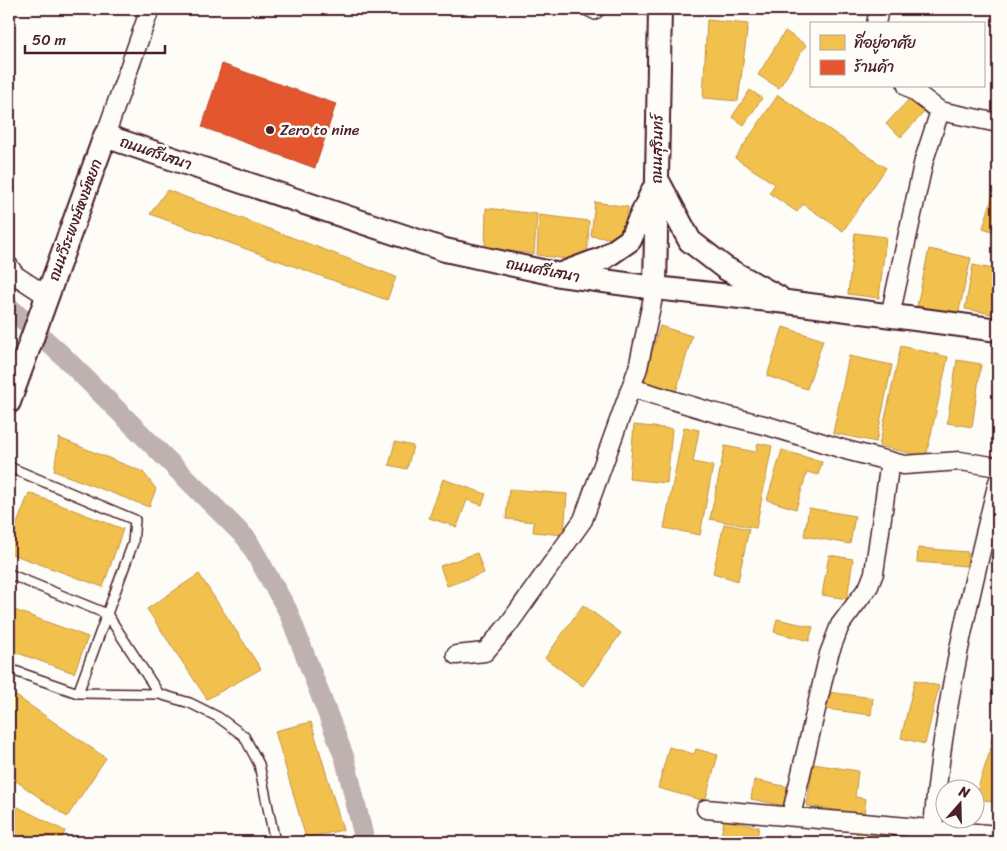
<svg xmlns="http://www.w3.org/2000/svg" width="1007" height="851" viewBox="0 0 1007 851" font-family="Sriracha,'Playpen Sans Thai',sans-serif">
  <rect width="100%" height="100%" fill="#fdfcf7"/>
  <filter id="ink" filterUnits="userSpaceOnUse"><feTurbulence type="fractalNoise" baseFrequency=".02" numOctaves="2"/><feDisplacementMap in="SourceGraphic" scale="10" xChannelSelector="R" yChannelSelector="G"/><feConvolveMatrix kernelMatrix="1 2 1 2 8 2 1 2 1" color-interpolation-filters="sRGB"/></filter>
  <g filter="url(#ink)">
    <path fill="#f2c14e" stroke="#c09044" d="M707 20 748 24 738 101 703 98Z
      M785 31 806 45 779 88 758 75Z
      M750 90 762 98 744 125 732 117Z
      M778 95 886 168 843 231 803 204 797 212 769 193 775 184 735 158Z
      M913 95 928 108 901 137 886 124Z
      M996 185H998V233L983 228Z
      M167 190 396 277 387 300 150 214Z
      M595 202 628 207 623 240 591 236Z
      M486 208 537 214 534 254 485 248Z
      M539 215 589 221 587 262 537 255Z
      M855 233 886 237 879 298 848 294Z
      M929 249 971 258 958 315 917 306Z
      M973 265 998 270V315L965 309Z
      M660 326 692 336 676 392 643 383Z
      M783 327 823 340 807 389 767 376Z
      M901 346 948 357 926 457 879 446Z
      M849 356 892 365 876 442 833 433Z
      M957 360 981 364 972 427 947 423Z
      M634 425 672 429 667 483 629 479Z
      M684 427 699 430 693 462 713 466 700 535 664 528Z
      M59 438 143 472 156 489 149 507 54 471Z
      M395 442 413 446 407 469 389 465Z
      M758 443 772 446 756 528 710 519 725 446 756 452Z
      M782 450 822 462 818 475 807 472 796 509 767 500Z
      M443 479 486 494 482 505 467 500 457 527 429 518Z
      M509 489 567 494 564 535 533 532 534 522 506 519Z
      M29 493 123 529 103 587 9 553V544Z
      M809 508 855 516 850 544 804 536Z
      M724 524 749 529 738 581 713 573Z
      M918 548 968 552 967 566 917 562Z
      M477 553 484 573 447 586 440 566Z
      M829 555 853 559 847 599 822 595Z
      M199 574 261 669 207 699 147 609Z
      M583 605 621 633 583 686 545 658Z
      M9 608 88 637 74 673 9 650Z
      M777 619 813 627 809 641 774 632Z
      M915 680 939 686 925 744 901 738Z
      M9 691 106 758 67 817 9 776Z
      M828 692 873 698 871 715 826 709Z
      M998 715V745L991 743Z
      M311 722 343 830 306 838 275 731Z
      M669 747 694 754 696 749 718 755 705 801 658 788Z
      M991 748 998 750V804L975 797Z
      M813 764 858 771 855 797 866 799 864 814 807 806Z
      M754 780 794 788 790 807 751 799Z
      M18 807 65 831 60 842H9V828Z
      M724 820 759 827 756 842H720Z
      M857 828 889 832 888 842H856Z
      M893 830 917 833 916 842H892Z"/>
    <path fill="#e4572e" stroke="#b6462d" d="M222 64 336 104 315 168 202 127Z"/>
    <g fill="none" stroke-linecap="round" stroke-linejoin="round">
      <path stroke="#c0b1b1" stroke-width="20" d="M9 307 63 356 247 539 288 611 345 759 365 842"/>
      <g stroke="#4a1f2b" stroke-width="12">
        <path id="service" d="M583 9 595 15 602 9
          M9 467 135 520 133 543 78 693
          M9 574 107 614 159 694
          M9 669 78 693 159 694 190 703 218 717 244 736 259 764 275 842"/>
      </g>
      <g stroke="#4a1f2b" stroke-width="21">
        <path id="minor" d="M876 24 879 9
          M907 86 940 111 998 123
          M105 136 150 9
          M9 266 15 275 47 296
          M890 316 924 160 940 111
          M632 388 712 412 768 426 846 450 904 465 960 461 998 467
          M456 655 485 652 508 625 583 520 638 368 655 288
          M706 809 998 835
          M791 816 829 654 840 625 869 586 874 573 890 461
          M933 829C942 711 969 596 998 482"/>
      </g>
      <g stroke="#4a1f2b" stroke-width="26">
        <path id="tertiary" d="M659 183 690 241 725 268 778 297
          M561 274 604 258 630 240 653 190
          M655 288 660 9
          M9 402 105 136 445 250 560 275 655 288 787 302 998 330"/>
      </g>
      <use href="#service" stroke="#fdfcf7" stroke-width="9"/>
      <use href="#minor" stroke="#fdfcf7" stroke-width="18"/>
      <use href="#tertiary" stroke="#fdfcf7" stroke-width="22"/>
    </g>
  </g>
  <circle fill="#4a1f2b" stroke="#fdfcf7" stroke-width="2" cx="270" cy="130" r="5"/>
  <g text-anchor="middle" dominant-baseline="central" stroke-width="5" stroke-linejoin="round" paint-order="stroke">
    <g font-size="15" fill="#4a1f2b" stroke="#fdfcf7" text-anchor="start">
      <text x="280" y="130">Zero to nine</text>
    </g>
    <g font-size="15" fill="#4a1f2b" stroke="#fdfcf7">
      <text transform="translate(657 149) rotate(-89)">ถนนสุรินทร์</text>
      <text transform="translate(156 153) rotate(19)">ถนนศรีเสนา</text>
      <text transform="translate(75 220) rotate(-70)">ถนนวีระพงษ์หงษ์หยก</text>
      <text transform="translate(543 270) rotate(11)">ถนนศรีเสนา</text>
    </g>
  </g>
  <rect width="1007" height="851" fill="none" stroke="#fdfcf7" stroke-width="30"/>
  <rect x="15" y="15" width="977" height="821" fill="none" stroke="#4a1f2b" stroke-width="2" filter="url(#ink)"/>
  <rect x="810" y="22" width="175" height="65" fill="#fdfcf7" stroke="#b5a4a5"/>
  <rect x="820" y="35" width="25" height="15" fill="#f2c14e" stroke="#b5a4a5"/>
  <text x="854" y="48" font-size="15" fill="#4a1f2b">ที่อยู่อาศัย</text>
  <rect x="820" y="60" width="25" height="15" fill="#e4572e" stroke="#b5a4a5"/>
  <text x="854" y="72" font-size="15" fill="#4a1f2b">ร้านค้า</text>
  <g transform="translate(960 804) rotate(20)"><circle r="24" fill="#fdfcf7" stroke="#b5a4a5"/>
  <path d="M0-4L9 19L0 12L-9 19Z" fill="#4a1f2b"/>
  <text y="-8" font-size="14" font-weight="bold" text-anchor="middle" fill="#4a1f2b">N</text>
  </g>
  <path d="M25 45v8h140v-8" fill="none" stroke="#4a1f2b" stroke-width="2.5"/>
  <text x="32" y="45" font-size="15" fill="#4a1f2b" stroke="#fdfcf7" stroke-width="4" paint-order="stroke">50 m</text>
</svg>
